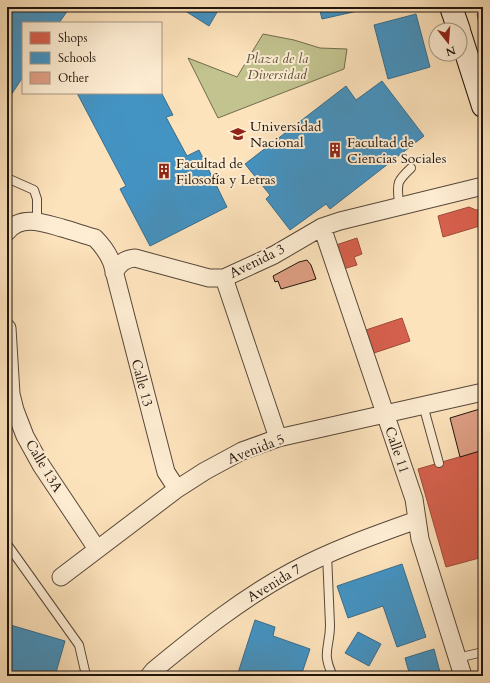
<svg xmlns="http://www.w3.org/2000/svg" width="490" height="683" viewBox="0 0 490 683" font-family="Cardo,serif">
  <rect width="100%" height="100%" fill="#fde3bc"/>
  <filter id="stains"><feTurbulence type="fractalNoise" baseFrequency=".005" numOctaves="4"/><feColorMatrix values="0 0 0 0 .2 0 0 0 0 .09 0 0 0 0 .02 0 0 0 .5 -.17"/></filter>
  <radialGradient id="worn" r=".72"><stop offset=".6" stop-color="#630" stop-opacity="0"/><stop offset="1" stop-color="#630" stop-opacity=".3"/></radialGradient>
  <path fill="#c2c38f" stroke="#716c4e" d="M263 34 294 40 320 48 347 49 344 69 218 118 188 58 237 77Z"/>
  <path fill="#d6604d" stroke="#9f4a3a" d="M483 12V38H482L477 14Z
    M469 207 476 210 483 209V225L443 237 438 216Z
    M357 238 362 254 354 257 357 265 343 269 336 245Z
    M402 318 410 341 374 353 366 330Z
    M483 450V557L446 567 418 469Z"/>
  <path fill="#4393c3" stroke="#386d8c" d="M8 7H70L59 23H23V77L7 101Z
    M179 7H220L209 26Z
    M262 7H272L269 12Z
    M319 7H370L371 8 322 19Z
    M416 14 430 67 388 79 374 25Z
    M382 81 424 136 330 209 326 204 290 230 266 199 270 195 245 164 346 86 356 100Z
    M161 92 173 115 166 117 187 156 199 150 227 207 150 246 120 189 126 186 77 93Z
    M402 564 426 637 397 647 383 606 348 618 337 586Z
    M255 620 275 627 273 636 310 649 301 676H237Z
    M7 624 65 641 55 676H7Z
    M358 632 381 644 369 666 345 653Z
    M434 649 441 676H410L405 658Z"/>
  <path fill="#df9f85" stroke="#20150d" d="M307 260 311 265 316 279 281 289 278 281 275 282 273 276 299 262Z
    M483 408V450L460 457 450 418Z"/>
  <g fill="none" stroke-linecap="round" stroke-linejoin="round">
    <g stroke="#574839" stroke-width="10">
      <path id="service" d="M7 178 34 190 37 199V221
        M399 206C398 184 394 184 411 168
        M423 405 439 463
        M7 544 79 645 85 671 84 676
        M327 554C328 578 329 602 330 625 330 648 321 652 333 676
        M457 658 483 652"/>
    </g>
    <g stroke="#574839" stroke-width="19">
      <path id="minor" d="M322 227 414 499 420 539 463 676
        M7 232C21 214 44 223 62 228 73 231 84 235 95 238 103 246 108 253 112 263L166 472 177 489
        M114 273C119 264 124 259 135 258L209 278H224L274 255 322 227 340 221 483 186
        M224 278 278 438
        M7 328 11 394 15 410 25 436 41 465 97 549
        M61 577 177 489 205 471 242 451 278 438 483 392
        M149 676 154 670C198 634 242 598 293 571 332 550 375 535 417 520"/>
    </g>
    <g stroke="#20150d" stroke-width="24">
      <path id="secondary" d="M451 7 459 30
        M460 34 483 106"/>
    </g>
    <use href="#service" stroke="#feedd3" stroke-width="8"/>
    <use href="#minor" stroke="#feedd3" stroke-width="17"/>
    <use href="#secondary" stroke="#feedd3" stroke-width="22"/>
  </g>
  <defs>
    <g id="university-bare" transform="scale(1.2)"><path d="M0-5L7-2L0 1L-7-2ZM-4 1L0 2.5L4 1V4Q0 6-4 4Z" fill="#8f2418" stroke="#feedd3" stroke-width="2.5" paint-order="stroke"/></g>
    <g id="building-bare" transform="scale(1.2)"><path d="M-4-6H4V6H1V3H-1V6H-4ZM-2.5-4.3h1.7v1.8h-1.7ZM.8-4.3h1.7v1.8H.8ZM-2.5-1h1.7V.8h-1.7ZM.8-1h1.7V.8H.8Z" fill="#8f2418" stroke="#feedd3" stroke-width="2.5" paint-order="stroke"/></g>
  </defs>
  <g fill-rule="evenodd">
    <use href="#university-bare" x="238" y="134"/>
    <use href="#building-bare" x="335" y="150"/>
    <use href="#building-bare" x="164" y="171"/>
  </g>
  <g text-anchor="middle" dominant-baseline="central" stroke-width="4" stroke-linejoin="round" paint-order="stroke">
    <g font-size="14" font-style="italic" fill="#59523a" stroke="#feedd3">
      <text x="277" y="58">Plaza de la<tspan x="277" dy="16">Diversidad</tspan></text>
    </g>
    <g font-size="14" fill="#20150d" stroke="#feedd3" text-anchor="start">
      <text x="250" y="126">Universidad<tspan x="250" dy="16">Nacional</tspan></text>
      <text x="347" y="142">Facultad de<tspan x="347" dy="16">Ciencias Sociales</tspan></text>
      <text x="176" y="163">Facultad de<tspan x="176" dy="16">Filosofía y Letras</tspan></text>
    </g>
    <g font-size="14" fill="#20150d" stroke="#feedd3">
      <text transform="translate(257 261) rotate(-26)">Avenida 3</text>
      <text transform="translate(142 383) rotate(75)">Calle 13</text>
      <text transform="translate(256 449) rotate(-21)">Avenida 5</text>
      <text transform="translate(397 450) rotate(71)">Calle 11</text>
      <text transform="translate(44 466) rotate(59)">Calle 13A</text>
      <text transform="translate(274 583) rotate(-31)">Avenida 7</text>
    </g>
  </g>
  <rect width="490" height="683" fill="none" stroke="#fde3bc" stroke-width="24"/>
  <rect x="8" y="8" width="474" height="667" fill="none" stroke="#20150d" stroke-width="2"/>
  <rect x="12" y="12" width="466" height="659" fill="none" stroke="#20150d"/>
  <rect x="22" y="22" width="140" height="72" fill="#feedd3" stroke="#a59784"/>
  <rect x="30" y="32" width="20" height="12" fill="#d6604d" stroke="#a59784"/>
  <text x="58" y="42" font-size="12" fill="#20150d">Shops</text>
  <rect x="30" y="52" width="20" height="12" fill="#4393c3" stroke="#a59784"/>
  <text x="58" y="62" font-size="12" fill="#20150d">Schools</text>
  <rect x="30" y="72" width="20" height="12" fill="#df9f85" stroke="#a59784"/>
  <text x="58" y="82" font-size="12" fill="#20150d">Other</text>
  <g transform="translate(448 42) rotate(163)"><circle r="19" fill="#feedd3" stroke="#a59784"/>
  <path d="M0-3L7 15L0 10L-7 15Z" fill="#8f2418"/>
  <text y="-6" font-size="11" font-weight="bold" text-anchor="middle" fill="#20150d">N</text>
  </g>
  <rect width="100%" height="100%" filter="url(#stains)"/>
  <rect width="100%" height="100%" fill="url(#worn)"/>
</svg>
